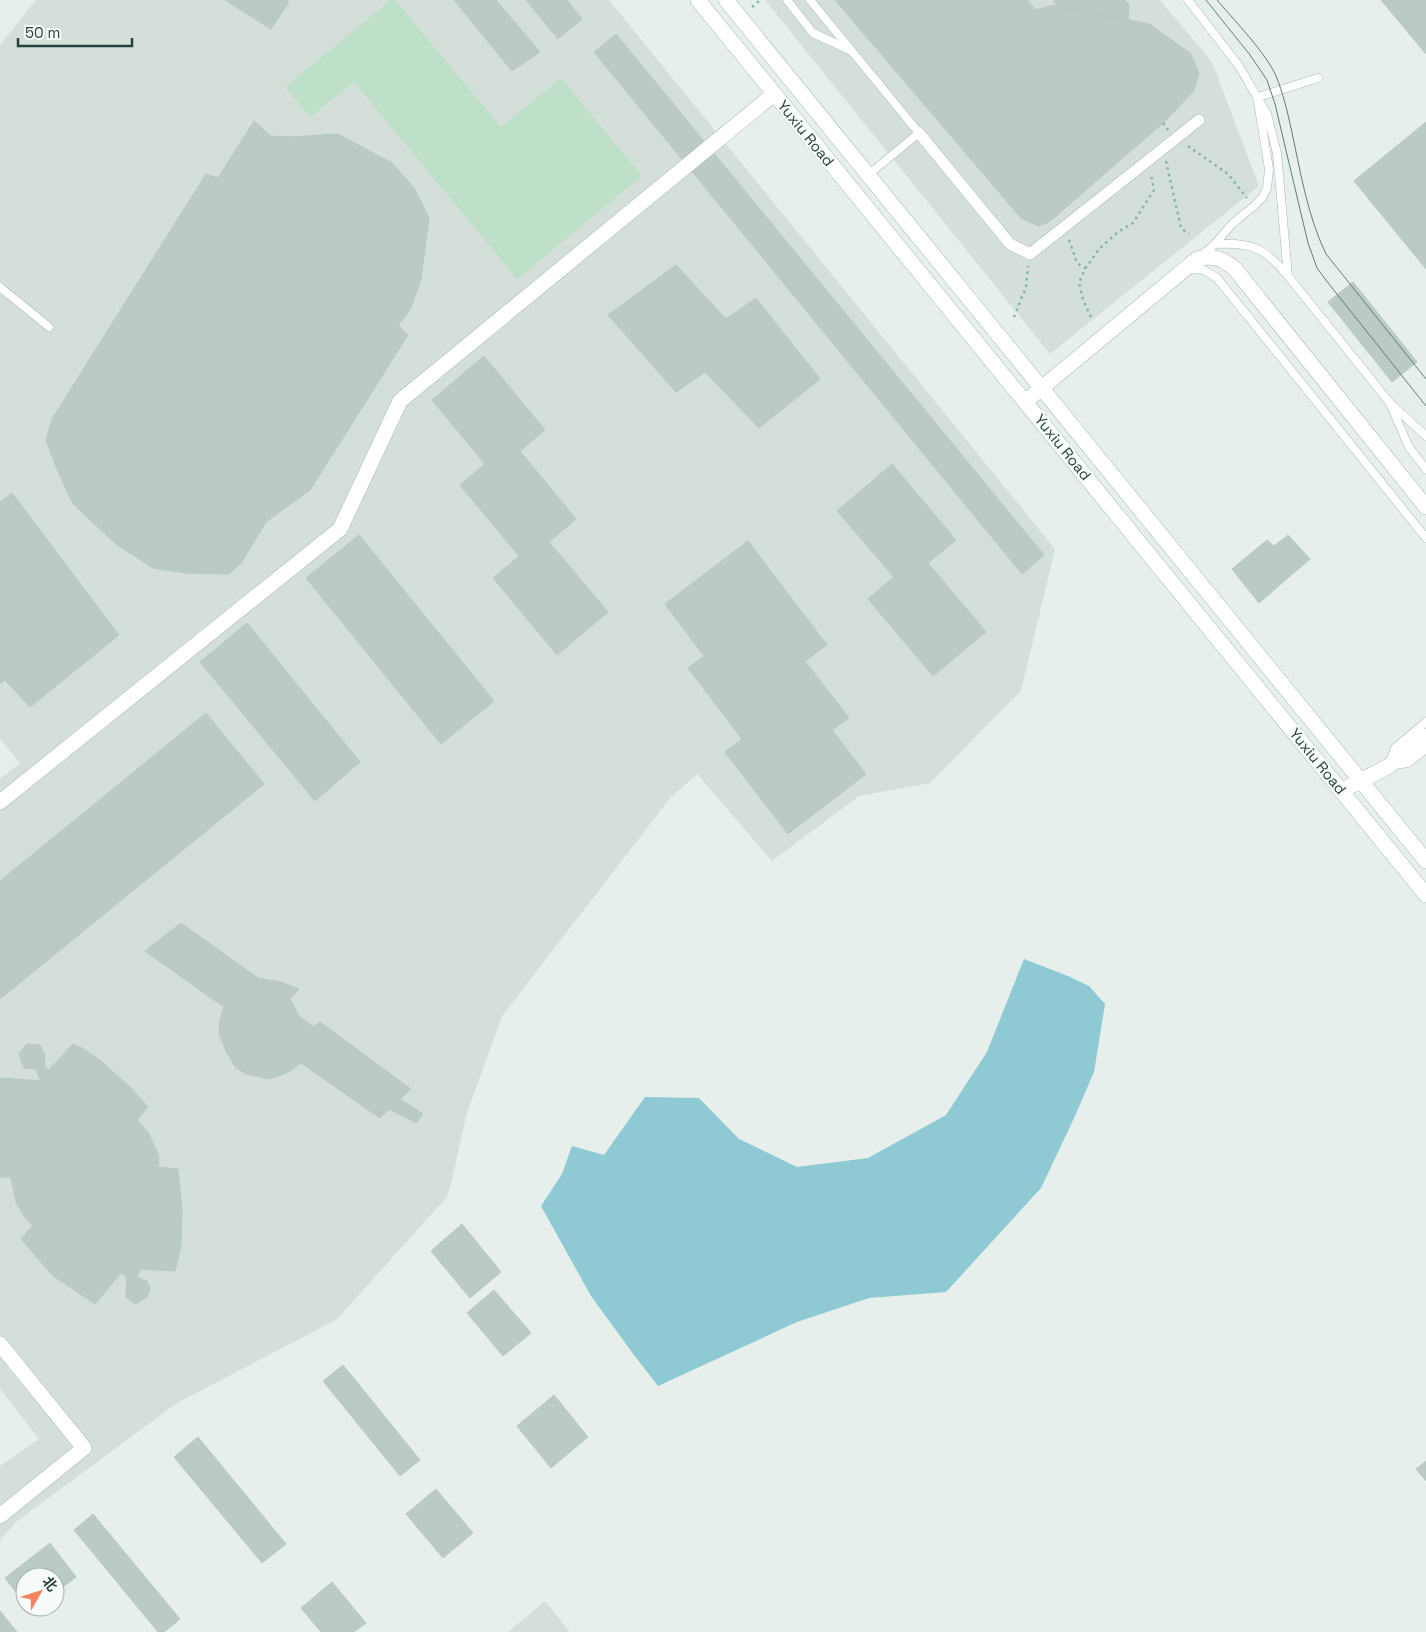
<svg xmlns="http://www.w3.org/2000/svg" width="1426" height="1632" viewBox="0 0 1426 1632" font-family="'Space Grotesk','Noto Sans SC',sans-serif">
  <rect width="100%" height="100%" fill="#e6efeb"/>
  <path fill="#d4dfda" d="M36 0H609L1055 549 1021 691 930 783 859 796 772 861 697 774 671 797 502 1016 467 1113 448 1196 336 1320 177 1403 16 1522 0 1540V1466L39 1439 0 1389V779L20 763 0 739V45Z
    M765 0H1160L1212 62 1259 186 1050 354Z
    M545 1601 570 1632H508Z"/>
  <path fill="#bfe0c8" d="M391 0H395L501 127 561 78 642 176 517 279 354 82 310 117 285 87Z"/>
  <path fill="#8ec9d4" d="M1024 959 1068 976 1089 986 1105 1004 1094 1072 1075 1116 1041 1188 946 1292 869 1298 797 1322 658 1386 634 1355 591 1296 541 1206 562 1174 572 1146 604 1155 645 1097 699 1098 739 1139 797 1167 868 1158 946 1115 987 1052Z"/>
  <path fill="#bbcac4" stroke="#b8c9c2" d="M225 0H286L289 2 271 29Z
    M454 0H496L540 52 512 71Z
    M526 0H567L582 19 558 39Z
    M835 0H1027L1036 10 1053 5 1149 24 1190 53 1199 73 1194 91 1163 123 1049 222 1038 226 1021 218Z
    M1053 0H1124L1129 4 1128 20 1058 7Z
    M1381 0H1426V54Z
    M616 34 1044 555 1022 574 594 52Z
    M254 121 271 136 291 137 338 134 392 163 414 188 429 218 421 279 410 310 398 325 408 335 310 490 266 522 241 563 229 574 185 573 153 568 116 544 73 504 56 467 46 440 52 419 206 174 218 178Z
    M1426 122V269L1354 181Z
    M676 265 726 319 756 298 820 379 759 428 705 372 676 392 608 315Z
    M1353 282 1417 362 1392 382 1328 302Z
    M484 356 545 430 520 451 576 519 549 542 608 612 557 655 493 578 519 556 460 485 485 464 432 400Z
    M892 464 956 540 928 563 986 632 933 676 868 599 894 577 837 511Z
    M12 493 119 635 30 707 5 680 0 684V502Z
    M359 535 494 701 441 744 306 578Z
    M1288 535 1310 559 1259 603 1232 569 1267 540 1274 546Z
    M748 541 827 645 805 661 849 718 832 730 866 774 788 834 725 752 742 739 688 668 704 656 665 604Z
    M247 623 360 762 315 801 200 662Z
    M206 713 264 784 0 999V881Z
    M181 923 258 978 281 982 299 989 290 999 299 1016 313 1027 320 1022 411 1089 400 1099 423 1114 416 1123 389 1109 380 1118 301 1063 289 1072 269 1079 246 1074 236 1068 226 1051 219 1034 220 1020 224 1007 145 951Z
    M27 1044 40 1045 45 1055 44 1066 49 1070 73 1044 82 1048 101 1061 130 1087 148 1107 137 1120 148 1132 159 1156 158 1167 178 1169 182 1210 181 1246 175 1271 141 1269 137 1277 147 1281 150 1288 147 1297 135 1304 126 1297 127 1277 121 1273 95 1304 52 1275 21 1239 33 1226 24 1216 16 1202 11 1177H0V1078L41 1081 36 1069 24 1068 19 1054Z
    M462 1224 501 1272 470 1298 431 1251Z
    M494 1290 531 1333 503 1356 467 1313Z
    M343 1365 420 1460 400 1476 323 1381Z
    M554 1395 588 1437 551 1468 517 1426Z
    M198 1437 286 1544 262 1563 174 1457Z
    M1426 1461V1481L1416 1469Z
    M436 1489 473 1533 443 1558 406 1514Z
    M93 1514 180 1619 164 1632H158L74 1530Z
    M50 1543 76 1577 55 1593V1577H25V1603L5 1578Z
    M332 1582 366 1623 354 1632H321L301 1608Z
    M0 1611 17 1632H0Z"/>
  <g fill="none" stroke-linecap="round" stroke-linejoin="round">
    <g stroke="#a8b8b2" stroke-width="9">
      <path id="service" d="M787 0 813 33 850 50
        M810 0 919 133 868 175
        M1188 0 1239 66 1267 114 1277 153 1288 276 1390 403 1426 436
        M1258 97 1318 78
        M1215 244C1252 242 1265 248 1288 276
        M1201 256 1215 244 1232 224 1254 206 1262 198 1267 188 1269 169 1258 102
        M1187 270 1202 269 1217 278 1426 538
        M0 287 49 327
        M1391 406 1409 447 1426 469
        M1426 722 1395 748 1389 766 1408 763 1426 749"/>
    </g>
    <g stroke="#a8b8b2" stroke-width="12">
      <path id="pedestrian" d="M919 133 1010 244 1030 254 1199 120"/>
    </g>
    <g stroke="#a8b8b2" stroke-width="16">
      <path id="minor" d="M0 802 340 529 400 401 774 94
        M0 1344 84 1448 0 1516"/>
    </g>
    <g stroke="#a8b8b2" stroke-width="16">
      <path id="tertiary" d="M1026 401 1197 259C1212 255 1223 258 1235 269L1426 507
        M1341 791 1389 766 1426 736"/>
    </g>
    <g stroke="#a4bbb3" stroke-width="16">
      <path id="secondary" d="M698 0 1426 895
        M726 0 1426 861"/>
    </g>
    <path stroke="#86b3a5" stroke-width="2.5" stroke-dasharray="2.5 4" stroke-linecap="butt" d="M752 7 760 0
      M1163 123 1168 130
      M1188 146 1228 174 1247 198
      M1166 161 1181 228 1189 234
      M1069 240 1077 263 1085 268
      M1014 317 1026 287 1028 266
      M1091 317 1083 300 1079 283 1085 269 1099 249 1118 232 1133 223 1154 190 1151 175"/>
    <use href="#service" stroke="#fff" stroke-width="8"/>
    <use href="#pedestrian" stroke="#fff" stroke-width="11"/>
    <use href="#minor" stroke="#fff" stroke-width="15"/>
    <use href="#tertiary" stroke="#fff" stroke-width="15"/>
    <use href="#secondary" stroke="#fff" stroke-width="15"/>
    <path stroke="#5f7d75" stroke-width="1" d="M1206 0 1250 55 1267 80 1275 104 1308 243 1317 268 1325 279 1426 406
      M1217 0C1234 20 1266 53 1276 76 1283 93 1287 110 1291 128 1300 169 1307 215 1326 254L1426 379"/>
  </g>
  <g text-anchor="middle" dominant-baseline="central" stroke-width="4.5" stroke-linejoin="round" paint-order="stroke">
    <g font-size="15" fill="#24423a" stroke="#f7fbf9">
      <text transform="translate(806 133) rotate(51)">Yuxiu Road</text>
      <text transform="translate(1063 447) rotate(51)">Yuxiu Road</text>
      <text transform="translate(1318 761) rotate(51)">Yuxiu Road</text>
    </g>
  </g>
  <g transform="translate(40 1592) rotate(51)"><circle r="24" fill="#f7fbf9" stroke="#a3b1ad"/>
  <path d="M0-4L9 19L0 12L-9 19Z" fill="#f4845f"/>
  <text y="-8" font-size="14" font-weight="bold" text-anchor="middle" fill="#24423a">北</text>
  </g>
  <path d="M18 38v8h114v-8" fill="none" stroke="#24423a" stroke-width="2.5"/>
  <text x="25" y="38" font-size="15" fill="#24423a" stroke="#f7fbf9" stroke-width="4" paint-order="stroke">50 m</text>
</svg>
